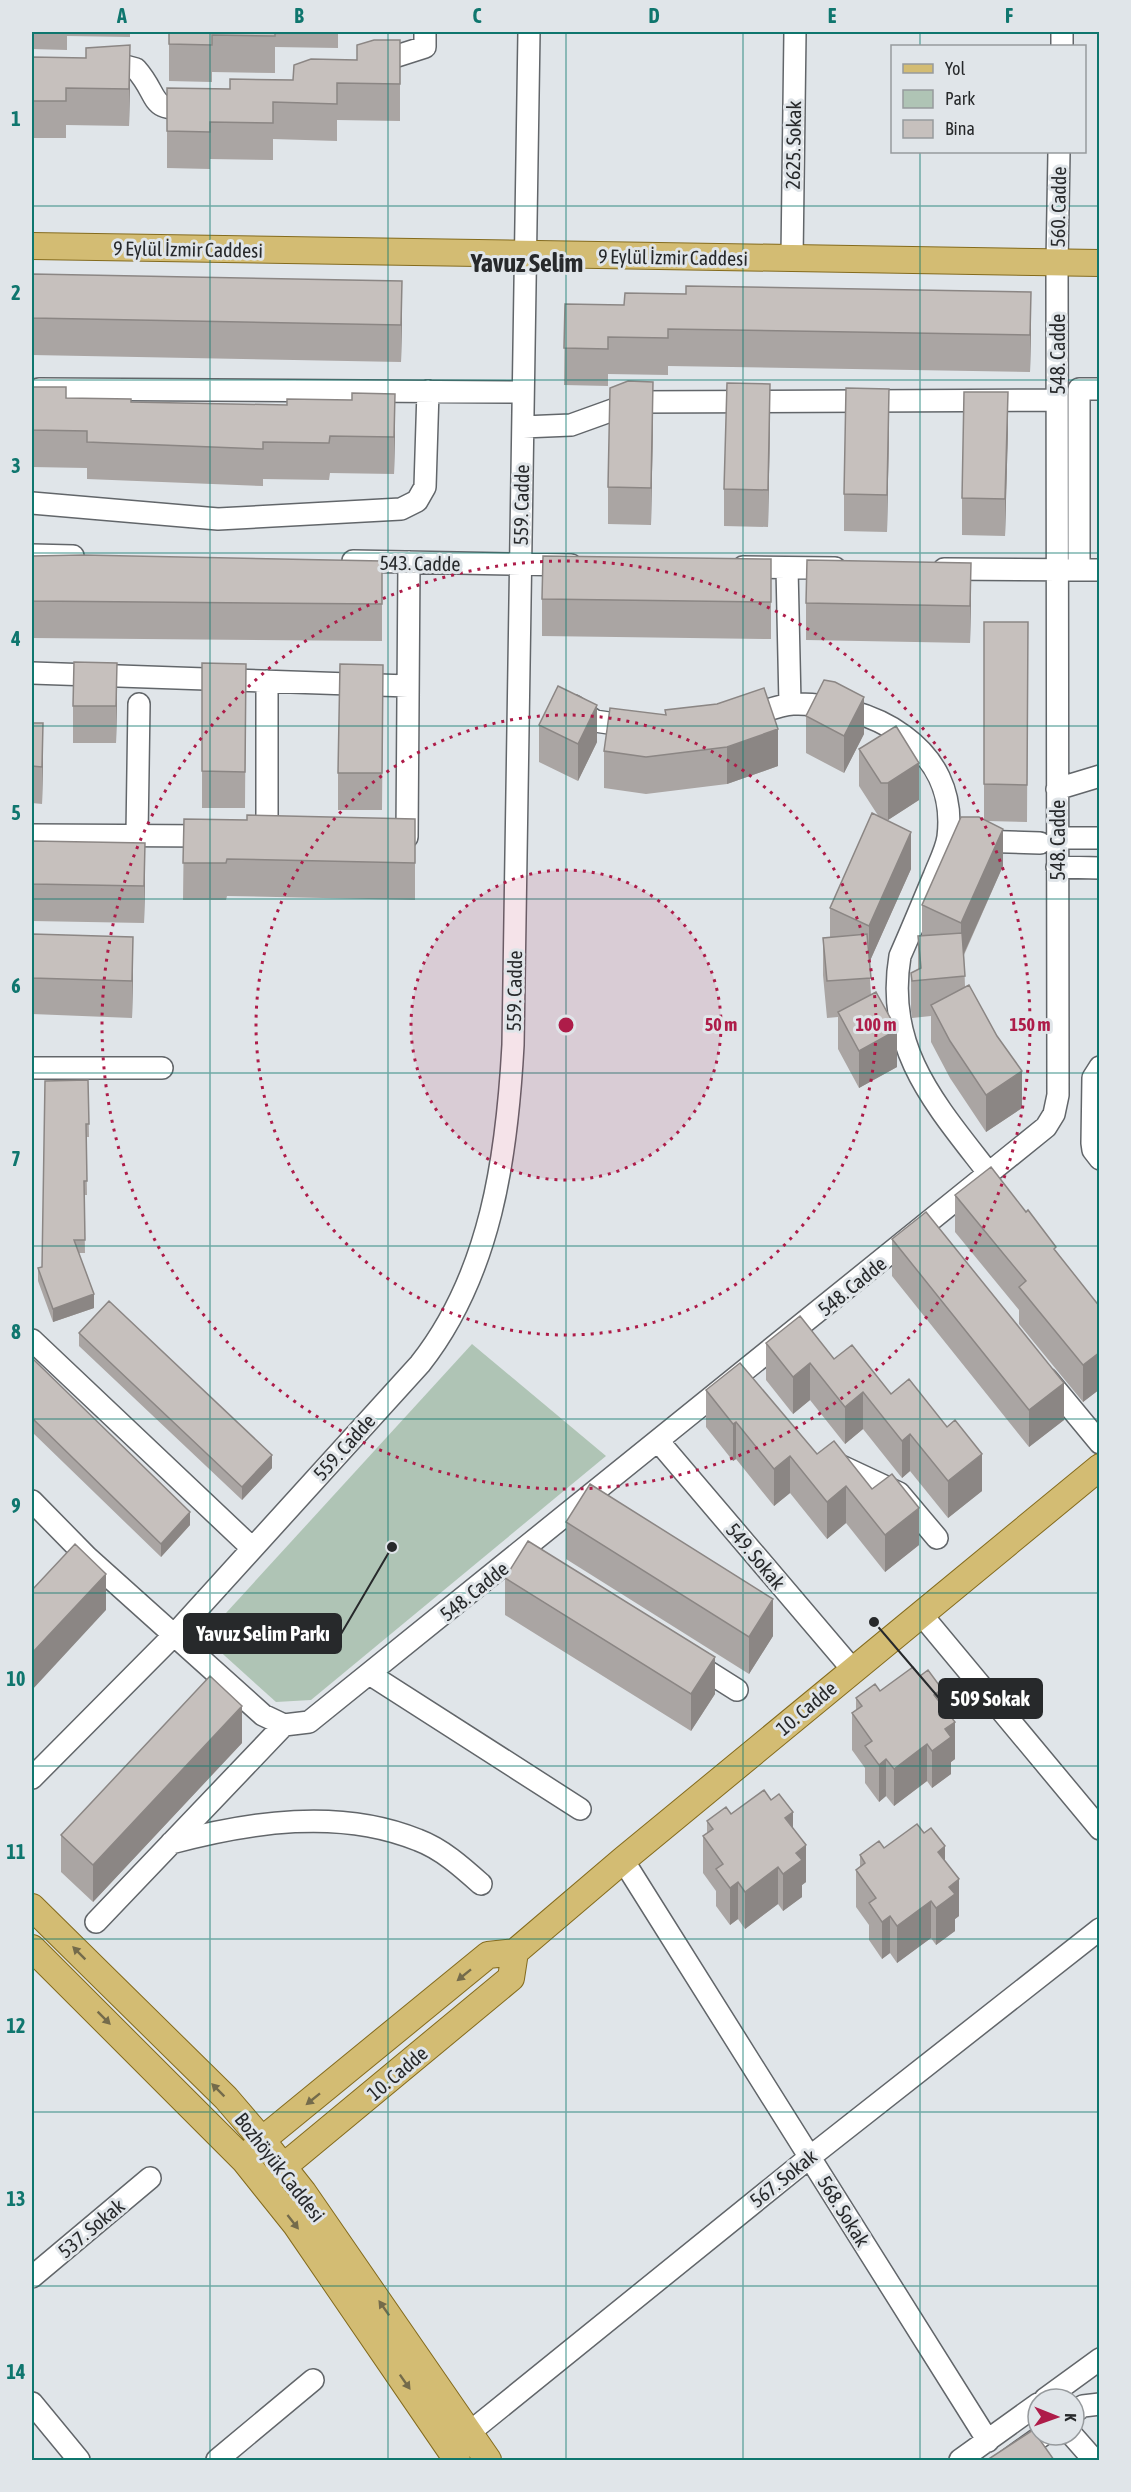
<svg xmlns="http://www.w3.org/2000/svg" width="1131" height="2492" viewBox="0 0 1131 2492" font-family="'Asap Condensed',sans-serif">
  <rect width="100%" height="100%" fill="#e0e5e9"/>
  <path fill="#afc4b5" d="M472 1344 606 1456 311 1700 276 1702 204 1637Z"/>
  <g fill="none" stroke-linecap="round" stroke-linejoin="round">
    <g stroke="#62666a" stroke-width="24">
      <path id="minor" d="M1062 46V32
        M375 63 425 47V32
        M102 70 125 66 136 69C161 97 147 113 193 107
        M792 258 795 32
        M39 389 523 392
        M523 427 571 425 635 402 1057 400
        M32 503 218 519 401 509 417 501 425 487 428 391
        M32 555 73 556
        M353 561 571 565
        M743 567 835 568
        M787 568 790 704
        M944 569 1100 570
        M1079 570V389H1100
        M32 673 408 686
        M267 681V836
        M574 706 595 721 636 727
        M744 717C760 714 777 705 793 704 870 702 959 746 948 837 946 850 939 863 934 876 923 902 912 929 900 956 884 1050 937 1106 990 1175
        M1057 789 1100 776
        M32 835 212 836
        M137 835 139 704
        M397 837H407L409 562
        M1057 838H1100
        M975 841 1040 843
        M1057 867 1100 868
        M1100 1067 1093 1078 1092 1143 1093 1150 1100 1159
        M32 1068H162
        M32 1340 252 1548
        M1047 1379 1100 1443
        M659 1442 853 1670
        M837 1464 899 1493 937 1538
        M32 1501 87 1557 263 1715 284 1725 309 1722 1046 1127 1054 1114 1058 1095 1057 263 1059 152
        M921 1614 1100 1829
        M691 1661 737 1690
        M371 1675 580 1809
        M32 1778 174 1635 420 1364C491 1274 507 1156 513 1045L529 32
        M171 1843C249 1822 340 1808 418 1840 442 1849 462 1867 481 1884
        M623 1860 988 2441
        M96 1922 284 1725
        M32 2277 150 2178
        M1045 2399 1100 2359
        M32 2403 79 2460
        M1074 2412 1083 2406 1100 2404
        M470 2432 810 2157 1100 1929
        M1072 2435 1094 2460
        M217 2460 313 2380
        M960 2460 1038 2404
        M1008 2460 1043 2435"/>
    </g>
    <g stroke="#846b1d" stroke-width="28">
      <path id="major" d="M32 246 1100 263
        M32 1907 226 2098 262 2140 303 2192 488 2460
        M32 1948 244 2160 296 2225 457 2460
        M244 2160 262 2140 488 1955 515 1952 623 1860 1100 1467
        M272 2179 283 2167 511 1978 515 1952"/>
    </g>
    <use href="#minor" stroke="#fff" stroke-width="21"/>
    <use href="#major" stroke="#d3bc73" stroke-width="26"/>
  </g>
  <path fill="#aaa5a3" d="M32 32H130V37L67 36V50L32 49Z
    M169 32H338V48L275 47V73L212 72V82L169 81Z
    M32 57 130 82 129 126 66 125V138H32Z
    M400 77V121L337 120V141L273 139V160L210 159V169L167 168V131L230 89 293 80Z
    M32 274 402 318 401 362 32 355Z
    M565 304 1031 329 1030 372 668 366V375L608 374V386L564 385Z
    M32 387 66 398 131 402 395 431 394 474 330 473 329 480 263 479V486L87 479V468L32 467Z
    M653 419 651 525 608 524V487Z
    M770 421 768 527 724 526V489Z
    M889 426 887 532 844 531V494Z
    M1008 429 1005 536 962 535V498Z
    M32 556 382 598V641L32 638Z
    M771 596V639L542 636V599Z
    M971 600 970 643 806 640V603Z
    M984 622H1028L1027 822 987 821 1003 866 964 955 965 987 1022 1108 986 1132 950 1078 931 1042V1016L912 1018 911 1010V973L918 969V936H922V905L984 820Z
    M202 663 246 664 245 808H202Z
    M117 700 116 743H73V706Z
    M383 702 382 810H338V773Z
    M665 710 778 766 727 784 646 794 604 788V751L665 715Z
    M806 716 864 734 844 773 806 753Z
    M32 723 43 760 42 804 32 803Z
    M539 725 597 742 578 781 539 762Z
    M859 749 919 800 888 820H885L911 869 869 963 871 995 897 1067 859 1088 838 1049V1017L827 1018 823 975V938L830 937V908L879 817 859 786Z
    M184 819 415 856V900L227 896 226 900H183Z
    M32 841 145 880 144 923 32 921Z
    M32 934 133 974 132 1018 32 1014Z
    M88 1080 89 1137H86L87 1195H84L85 1253H79L94 1308 53 1322 38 1281V1268L42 1267Z
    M955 1195 1056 1252 1100 1307V1389L1083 1402 1019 1324V1310L955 1232Z
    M892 1239 1064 1420 1029 1447 892 1276Z
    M79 1333 272 1468 242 1500 79 1346Z
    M766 1343 834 1359 891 1394 982 1491 948 1518 910 1471 902 1478 863 1429 845 1444 810 1400 793 1414 766 1380Z
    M32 1358 190 1525 161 1557 32 1432Z
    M706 1390 817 1454 872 1489 919 1545 885 1572 846 1523 827 1539 790 1493 774 1506 736 1459 733 1461 706 1427Z
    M566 1522 773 1636 749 1674 566 1559Z
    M505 1578 715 1694 691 1731 505 1615Z
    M880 1691 942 1704 955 1759 951 1762V1774L932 1788 927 1781 894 1806 886 1796 879 1802 865 1783V1768L852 1750V1713L856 1710V1698Z
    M242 1743 93 1902 61 1872V1835Z
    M731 1814 793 1828 806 1882 802 1885V1897L783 1911 778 1904 745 1929 738 1919 730 1925 716 1906V1891L703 1873V1836L707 1833V1821Z
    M884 1848 945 1862 959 1916 955 1919V1931L936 1945 931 1938 897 1963 890 1953 882 1959 869 1940V1925L856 1907V1870L860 1867V1855Z"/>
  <path fill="#8b8684" d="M130 45V82L129 126V89Z
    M402 281V318L401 362V325Z
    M1031 292V329L1030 372V335Z
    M653 382V419L651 525V488Z
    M770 384V421L768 527V490Z
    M889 389V426L887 532V495Z
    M1008 392V429L1005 536V499Z
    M395 394V431L394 474V437Z
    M971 563V600L970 643V606Z
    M117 663V700L116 743V706Z
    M864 697V734L844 773V736Z
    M597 705V742L578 781V744Z
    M43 723V760L42 804V767Z
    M778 729V766L727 784V747Z
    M919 763V800L888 820V783Z
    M1003 829V866L961 960V923Z
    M911 832V869L869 963V926Z
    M145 843V880L144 923V886Z
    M133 937V974L132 1018V981Z
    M897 1030V1067L859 1088V1051Z
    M1022 1071V1108L986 1132V1095Z
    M94 1294V1308L53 1322V1309Z
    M1100 1352V1389L1083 1402V1365Z
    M810 1363V1400L793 1414V1377Z
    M1064 1383V1420L1029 1447V1410Z
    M863 1392V1429L845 1444V1407Z
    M736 1422V1459L733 1461V1424Z
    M910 1434V1471L902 1478V1441Z
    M982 1454V1491L948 1518V1481Z
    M272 1455V1468L242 1500V1487Z
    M790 1456V1493L774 1506V1469Z
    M846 1486V1523L827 1539V1502Z
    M919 1508V1545L885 1572V1535Z
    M190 1512V1525L161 1557V1544Z
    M106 1574V1610L32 1690V1653Z
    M773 1599V1636L749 1674V1637Z
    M715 1657V1694L691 1731V1694Z
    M942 1689V1726L934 1695Z
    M242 1706V1743L93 1902V1865Z
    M955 1722V1759L951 1762V1774L932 1788V1751L945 1729Z
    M927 1744V1781L894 1806V1769Z
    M886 1759V1796L879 1802V1765Z
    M793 1812V1849L785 1818Z
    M806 1845V1882L802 1885V1897L783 1911V1874L796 1853Z
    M945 1846V1883L938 1852Z
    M778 1867V1904L745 1929V1892Z
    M959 1879V1916L955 1919V1931L936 1945V1908L949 1887Z
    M738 1882V1919L730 1925V1888Z
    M931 1901V1938L897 1963V1926Z
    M890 1916V1953L882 1959V1922Z"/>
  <path fill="#c6c0bd" stroke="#8b8684" stroke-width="1.5" d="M169 32H275V36L212 35V45L169 44Z
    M374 40H400V84L337 83V104L273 102V123L210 122V132L167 131V88L230 89V79L293 80 294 65 311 59 357 60V45Z
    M130 45 129 89 66 88V101H32V57L86 58V48Z
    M32 274 402 281 401 325 32 318Z
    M686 286 1031 292 1030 335 668 329V338L608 337V349L564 348 565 304 624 305 625 293 686 294Z
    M628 381 653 382 651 488 608 487 610 388Z
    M727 383 770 384 768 490 724 489Z
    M32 387H66V398L131 399V402L287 405V399L352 400V393L395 394 394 437 330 436 329 443 263 442V449L87 442V431L32 430Z
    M846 388 889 389 887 495 844 494Z
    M964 392H1008L1005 499 962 498Z
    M82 555 382 561V604L32 601V556Z
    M543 556 771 559V602L542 599Z
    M807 560 971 563 970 606 806 603Z
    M984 622H1028L1027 785 984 784Z
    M74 662 117 663 116 706H73Z
    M202 663 246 664 245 772 202 771Z
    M340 664 383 665 382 773H338Z
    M824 680 835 682 864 697 844 736 806 716Z
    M558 686 597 705 578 744 539 725Z
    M764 688 778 729 727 747 646 757 604 751 610 708 666 715 665 710 717 704Z
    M32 723H43L42 767 32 766Z
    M896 726 919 763 888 783H881L859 749Z
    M872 813 911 832 869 926 830 908Z
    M247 815 415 819V863L227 859 226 863H183L184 819 247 820Z
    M961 817H979L1003 829 961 923 922 905Z
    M32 841 145 843 144 886 32 884Z
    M962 933 965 976 912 981 911 973 921 968 918 936Z
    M32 934 133 937 132 981 32 978Z
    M867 934 871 978 827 981 823 938Z
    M969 985 997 1036 1022 1071 986 1095 950 1041 931 1005Z
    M876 992 897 1030 859 1051 838 1012Z
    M88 1080 89 1124H86L87 1181H84L85 1240H74L94 1294 53 1309 38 1268 42 1267 45 1081Z
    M991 1167 1026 1212 1028 1210 1056 1247 1054 1249 1100 1307V1352L1083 1365 1019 1287 1026 1281 955 1195Z
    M926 1212 1064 1383 1029 1410 892 1239Z
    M109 1301 272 1455 242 1487 79 1333Z
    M800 1316 834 1359 852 1345 891 1394 909 1379 947 1427 955 1420 982 1454 948 1481 910 1434 902 1441 863 1392 845 1407 810 1363 793 1377 766 1343Z
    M32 1358 190 1512 161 1544 32 1418Z
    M740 1363 817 1454 834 1441 872 1489 892 1474 919 1508 885 1535 846 1486 827 1502 790 1456 774 1469 736 1422 733 1424 706 1390Z
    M590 1484 773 1599 749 1637 566 1522Z
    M528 1541 715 1657 691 1694 505 1578Z
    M75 1544 106 1574 32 1653V1590Z
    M913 1667 920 1676 928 1670 942 1689 934 1695 955 1722 945 1729 951 1737 932 1751 927 1744 894 1769 886 1759 879 1765 865 1746 872 1741 852 1713 862 1706 856 1698 875 1684 880 1691Z
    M210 1676 242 1706 93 1865 61 1835Z
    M764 1790 771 1800 779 1794 793 1812 785 1818 806 1845 796 1853 802 1860 783 1874 778 1867 745 1892 738 1882 730 1888 716 1869 723 1864 703 1836 713 1829 707 1821 726 1807 731 1814Z
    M917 1824 924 1833 931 1828 945 1846 938 1852 959 1879 949 1887 955 1894 936 1908 931 1901 897 1926 890 1916 882 1922 869 1903 876 1898 856 1870 865 1863 860 1855 879 1841 884 1848Z
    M1033 2430 1054 2460H987Z"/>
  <defs><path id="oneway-solid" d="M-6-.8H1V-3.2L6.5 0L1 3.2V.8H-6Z" transform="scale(1.5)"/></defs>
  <g fill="#746b4b">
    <use href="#oneway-solid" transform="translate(79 1953) rotate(-135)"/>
    <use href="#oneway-solid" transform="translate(464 1975) rotate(141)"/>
    <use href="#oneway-solid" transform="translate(104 2018) rotate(45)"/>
    <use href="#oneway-solid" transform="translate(218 2090) rotate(-135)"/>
    <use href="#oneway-solid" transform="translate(313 2099) rotate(141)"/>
    <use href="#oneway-solid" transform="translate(293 2222) rotate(52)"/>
    <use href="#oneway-solid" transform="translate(384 2308) rotate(-125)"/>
    <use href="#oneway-solid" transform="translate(405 2382) rotate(55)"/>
  </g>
  <path fill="none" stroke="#0f766e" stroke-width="1.5" stroke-opacity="0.55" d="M210 32V2460M388 32V2460M566 32V2460M743 32V2460M920 32V46M920 152V2460M32 206H1100M32 380H1100M32 553H1100M32 726H1100M32 899H1100M32 1073H1100M32 1246H1100M32 1419H1100M32 1593H1100M32 1766H1100M32 1939H1100M32 2112H1100M32 2286H1100"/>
  <circle cx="566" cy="1025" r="155" fill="#ae1c49" fill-opacity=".12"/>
  <g fill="none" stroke="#ae1c49" stroke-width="3" stroke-dasharray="3 6">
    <circle cx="566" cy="1025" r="155"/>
    <circle cx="566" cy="1025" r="310"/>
    <circle cx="566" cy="1025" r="464"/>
  </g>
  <g text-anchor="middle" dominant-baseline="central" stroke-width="6" stroke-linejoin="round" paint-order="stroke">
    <g font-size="20" fill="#27292b" stroke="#e0e5e9">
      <text transform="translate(793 145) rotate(-89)">2625. Sokak</text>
      <text transform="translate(1058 207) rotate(-89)">560. Cadde</text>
      <text transform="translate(188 249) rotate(1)">9 Eylül İzmir Caddesi</text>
      <text transform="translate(673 257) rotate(1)">9 Eylül İzmir Caddesi</text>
      <text transform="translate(1057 354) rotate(-90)">548. Cadde</text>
      <text transform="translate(521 505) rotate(-89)">559. Cadde</text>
      <text transform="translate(420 563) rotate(1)">543. Cadde</text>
      <text transform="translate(1057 840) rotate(-90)">548. Cadde</text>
      <text transform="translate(514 991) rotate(-89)">559. Cadde</text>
      <text transform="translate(852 1286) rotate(-39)">548. Cadde</text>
      <text transform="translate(344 1447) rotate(-48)">559. Cadde</text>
      <text transform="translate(756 1556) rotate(50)">549. Sokak</text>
      <text transform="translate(474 1591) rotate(-39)">548. Cadde</text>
      <text transform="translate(806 1708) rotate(-40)">10. Cadde</text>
      <text transform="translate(397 2073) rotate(-40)">10. Cadde</text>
      <text transform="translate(280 2167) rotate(52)">Bozhöyük Caddesi</text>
      <text transform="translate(783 2178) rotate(-39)">567. Sokak</text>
      <text transform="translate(844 2211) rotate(58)">568. Sokak</text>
      <text transform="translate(91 2228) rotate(-40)">537. Sokak</text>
    </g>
    <g font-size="26" font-weight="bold" fill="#27292b" stroke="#e0e5e9">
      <text x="527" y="263">Yavuz Selim</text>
    </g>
  </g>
  <circle cx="566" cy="1025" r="9" fill="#ae1c49" stroke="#e0e5e9" stroke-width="3"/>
  <g font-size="18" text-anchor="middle" font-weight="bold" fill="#ae1c49" stroke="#e0e5e9" stroke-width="6" stroke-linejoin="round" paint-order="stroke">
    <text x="721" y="1031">50 m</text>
    <text x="876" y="1031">100 m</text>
    <text x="1030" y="1031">150 m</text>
  </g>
  <path fill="none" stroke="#27292b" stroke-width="2" d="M392 1547L341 1634M874 1622L939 1698"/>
  <g fill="#27292b" stroke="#e0e5e9" stroke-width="2">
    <circle cx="392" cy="1547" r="6"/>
    <circle cx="874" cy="1622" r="6"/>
  </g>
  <g fill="#27292b" stroke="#27292b" stroke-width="2">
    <rect x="184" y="1614" width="157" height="39" rx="6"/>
    <rect x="939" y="1679" width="103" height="39" rx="6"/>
  </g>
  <g font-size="21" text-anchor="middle" font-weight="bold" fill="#fff">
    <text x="263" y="1641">Yavuz Selim Parkı</text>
    <text x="990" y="1706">509 Sokak</text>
  </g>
  <rect width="1131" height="2492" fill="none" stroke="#e0e5e9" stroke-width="66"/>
  <rect x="891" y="45" width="195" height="108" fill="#e0e5e9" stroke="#969a9d" stroke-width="1.5"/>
  <rect x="903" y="64" width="30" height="9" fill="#d3bc73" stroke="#969a9d" stroke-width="1.5"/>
  <text x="945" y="75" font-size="18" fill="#27292b">Yol</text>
  <rect x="903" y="90" width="30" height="18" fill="#afc4b5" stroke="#969a9d" stroke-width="1.5"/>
  <text x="945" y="105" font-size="18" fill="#27292b">Park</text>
  <rect x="903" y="120" width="30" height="18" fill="#c6c0bd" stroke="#969a9d" stroke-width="1.5"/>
  <text x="945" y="135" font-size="18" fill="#27292b">Bina</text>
  <g transform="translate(1056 2417) rotate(91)"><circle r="28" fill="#e0e5e9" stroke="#969a9d" stroke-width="1.5"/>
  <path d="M0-4.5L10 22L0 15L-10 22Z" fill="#ae1c49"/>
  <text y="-9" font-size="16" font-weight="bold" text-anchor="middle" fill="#27292b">K</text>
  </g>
  <rect x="33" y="33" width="1065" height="2426" fill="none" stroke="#0f766e" stroke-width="2"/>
  <g font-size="20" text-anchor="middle" font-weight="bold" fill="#0f766e">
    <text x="122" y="23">A</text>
    <text x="299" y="23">B</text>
    <text x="477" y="23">C</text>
    <text x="654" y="23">D</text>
    <text x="832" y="23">E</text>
    <text x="1009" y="23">F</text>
    <text x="16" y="126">1</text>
    <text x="16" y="300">2</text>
    <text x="16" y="473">3</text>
    <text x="16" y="646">4</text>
    <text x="16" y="820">5</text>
    <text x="16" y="993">6</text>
    <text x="16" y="1166">7</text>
    <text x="16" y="1339">8</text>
    <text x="16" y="1513">9</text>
    <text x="16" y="1686">10</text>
    <text x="16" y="1859">11</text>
    <text x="16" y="2033">12</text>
    <text x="16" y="2206">13</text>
    <text x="16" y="2379">14</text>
  </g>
</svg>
